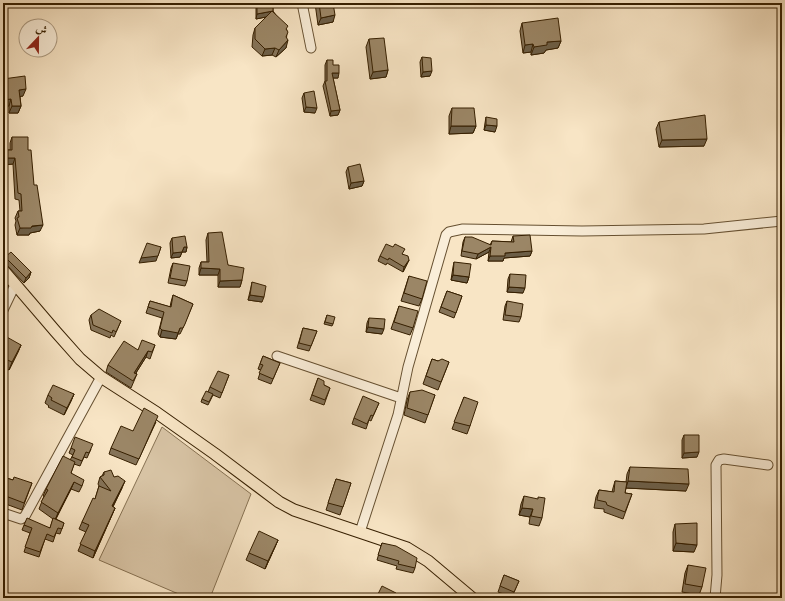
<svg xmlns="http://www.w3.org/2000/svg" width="785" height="601" viewBox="0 0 785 601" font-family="'IM FELL Great Primer',Amiri,serif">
  <rect width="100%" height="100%" fill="#f8e5c5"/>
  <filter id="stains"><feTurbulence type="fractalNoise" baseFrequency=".005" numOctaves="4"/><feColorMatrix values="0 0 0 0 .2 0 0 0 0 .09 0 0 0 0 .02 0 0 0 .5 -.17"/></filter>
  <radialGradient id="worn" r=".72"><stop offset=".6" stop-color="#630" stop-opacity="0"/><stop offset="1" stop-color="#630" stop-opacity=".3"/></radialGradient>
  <path fill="#d7c3a4" stroke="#867152" d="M162 427 251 494 210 598H188L99 560Z"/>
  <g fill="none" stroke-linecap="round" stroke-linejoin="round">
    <g stroke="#665031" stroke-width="11">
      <path id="minor" d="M302 3 311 48
        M3 310 15 285
        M277 356 401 398
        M3 513 21 519 25 516 101 377
        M360 532 398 415 408 367 446 235 449 232 463 229 582 231 704 229 782 221
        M715 598 717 575 716 465 719 460 724 459 768 465"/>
    </g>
    <g stroke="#361f00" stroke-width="13">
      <path id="major" d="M3 270 56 332 80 359 101 377 157 413 215 454 279 502 294 510 407 548 428 561 472 598"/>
    </g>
    <use href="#minor" stroke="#faeed9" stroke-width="9"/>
    <use href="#major" stroke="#f8e5c5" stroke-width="11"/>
  </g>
  <path fill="#857358" stroke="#361f00" d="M256 3H273V11L287 30 286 48 276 57 272 55 262 56 252 47 253 35 255 28 266 17 256 19Z
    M315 3H333V22L318 25Z
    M522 23 561 41 558 48 546 50 544 53 531 55V52L523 53 520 31Z
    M369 39 388 70 386 77 370 79 366 47Z
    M422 57 430 76 421 77 420 62Z
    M327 60 333 65 338 78H333L340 110 338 115 330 116 323 86 325 81V65Z
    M3 79 23 96H20L21 106 18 113H9V106Z
    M304 93 315 113 304 112 302 98Z
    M452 108 476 126 473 133 449 134V116Z
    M486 117 495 132 484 130 485 123Z
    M659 122 704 146 659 147 656 129Z
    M12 137 28 150 40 231 30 233 29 235H17L15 225 16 221 15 218 18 211H20L19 200 15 199 13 164 3 165V150H10V143Z
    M348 167 364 181 362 186 349 189 346 172Z
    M208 233 228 265 242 280 240 287H218V275H199V268L201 262H207L206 240Z
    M513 236 532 251 530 256 504 258 503 261H488L489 252 476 259 461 256 463 242 465 237 490 245 492 241 511 242Z
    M172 238 187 247 186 252H182L180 257 171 258 170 243Z
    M403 254 409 260 403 272 387 263 386 265 378 261 380 256Z
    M5 257 31 272 29 278 24 283 4 262Z
    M454 262 469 277 467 283 451 280 453 267Z
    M173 263 187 281 185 286 168 283 171 268Z
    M510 274 523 293 507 292 508 279Z
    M409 276 422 299 419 306 401 301Z
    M252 282 262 302 248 300 251 287Z
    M447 291 462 296 454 318 439 312Z
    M173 295 193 304 182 330 180 334H178L176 339 160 337 158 334 162 318 146 313 150 301 170 307 171 302Z
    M507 301 521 317 519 322 503 320 505 306Z
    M399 306 413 328 410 335 391 329Z
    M91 315 121 321 114 337 111 335 110 338 91 330 89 320Z
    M327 315 333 324 332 326 324 324Z
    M369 318 382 334 366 332 367 323Z
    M303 328 317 331 309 351 297 348Z
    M3 340 21 345 18 352 9 370 3 367Z
    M155 345 150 359 146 357 136 373 137 374 131 388 106 372 108 365 138 350Z
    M263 356 280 363 271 384 258 379 261 370 258 369Z
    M432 359 438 361 449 362 438 390 423 384Z
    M229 375 220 398 213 395 208 405 201 402 202 399 208 392 210 387Z
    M318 378 324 385 330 388 324 405 310 400Z
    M410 392 435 395 425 423 404 415 407 400Z
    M74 394 71 401 64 415 48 407 49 406 45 403 48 395Z
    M464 397 470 426 467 434 452 429Z
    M379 403 371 421 369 420 366 429 352 424 354 418Z
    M156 422 136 465 109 454 111 448 133 431Z
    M684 435 697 457 682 458V440Z
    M71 448 91 449 87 458 84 457 80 466 74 464 71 473 82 486 79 492 71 489 56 519 64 523 60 534 56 533 53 542 45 539 39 557 24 552 30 533 22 530 24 525 50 528 53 519 39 509 44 496H43L46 489 70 460 73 455 69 453Z
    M630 467 686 491 626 488 625 493 632 494 623 519 604 512V509L594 508 596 497 599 490 612 492 613 488 615 481 626 482 627 474Z
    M104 472 114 477 122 488 113 507 115 508 112 515 93 558 78 551 86 532 79 529 82 522 95 499 99 486 98 484 100 477 102 476Z
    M3 477 13 480 32 483 22 510 3 503Z
    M336 479 351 483 340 515 326 510Z
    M524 496 542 518 539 526 529 524 530 517 519 515 521 504Z
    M675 524 694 552 673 551V532Z
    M278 540 275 547 265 569 246 560 249 553Z
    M382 543 415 568 413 573 396 569 397 566 377 560Z
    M688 565 702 587 699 595 682 592 685 573Z
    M504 575 519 581 512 597 498 592Z"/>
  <path fill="#6c5e47" stroke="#361f00" d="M273 11 271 16 256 19 257 14Z
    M335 15 333 22 318 25 321 18Z
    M288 40 286 48 276 57 279 50Z
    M561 41 558 48 546 50 544 53 531 55 534 47 547 42Z
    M533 44 531 52 523 53 525 45Z
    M275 48 272 55 262 56 265 49Z
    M388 70 386 77 370 79 373 72Z
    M432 71 430 76 421 77 423 72Z
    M332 73H339L338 78H330Z
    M26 89 23 96 17 97 19 90Z
    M11 99 9 106 3 107V100Z
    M12 106H21L18 113H9Z
    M306 107 317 108 315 113 304 112Z
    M340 110 338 115 330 116 331 111Z
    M486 125 497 126 495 132 484 130Z
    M451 126H476L473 133 449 134Z
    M707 139 704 146 659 147 662 140Z
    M3 158H15L13 164 3 165Z
    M364 181 362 186 349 189 351 183Z
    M43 225 40 231 30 233 29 235H17L20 228Z
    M161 247 156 261 139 263 141 258Z
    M184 247H187L186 252H182Z
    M491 247 489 252 476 259 478 254Z
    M532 251 530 256 504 258 503 261H488L490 256 505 253Z
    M182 252 180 257 171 258 173 253Z
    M409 260 403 272 404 267Z
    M201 268 220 269 218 275H199Z
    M31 272 29 278 24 283 26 278Z
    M453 275 469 277 467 283 451 280Z
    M242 280 240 287H218L220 281Z
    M509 287 525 288 523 293 507 292Z
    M250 295 264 297 262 302 248 300Z
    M368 327 384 329 382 334 366 332Z
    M180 328 176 339 160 337 162 330Z
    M21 345 18 352 9 370 12 362Z
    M148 351 146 357 132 379 134 373Z
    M74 394 71 401 64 415 67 408Z
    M699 452 697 457 682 458 684 453Z
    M125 481 122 488 109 514 112 506Z
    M628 481 689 484 686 491 626 488Z
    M74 482 71 489 55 520 58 513Z
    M115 508 112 515 93 558 95 551Z
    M522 508 533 509 530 517 519 515Z
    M278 540 275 547 265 569 268 561Z
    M676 543 697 545 694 552 673 551Z"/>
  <path fill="#9b8666" stroke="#361f00" d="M257 3H273V11L257 14Z
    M319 3H333L335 15 321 18Z
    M272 11 288 26 286 29 288 32 286 37 288 40 279 50 275 48 265 49 255 39V28Z
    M558 18 561 41 547 42V45L534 47 533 44 525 45 522 23Z
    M384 38 388 70 373 72 369 39Z
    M422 57 431 58 432 71 423 72Z
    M327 60H333V65H339V73H332L340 110 331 111 325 81H327Z
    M25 76 26 89 19 90 21 106H12L11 99 3 100V79Z
    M314 91 317 108 306 107 304 93Z
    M452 108H474L476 126H451Z
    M705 115 707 139 662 140 659 122Z
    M486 117 497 119V126L486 125Z
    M12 137H28V150H31L34 185H37L43 225 32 226 31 228H20L17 218 19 217 18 211H22L21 194 18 193 15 158H3V150H12Z
    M360 164 364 181 351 183 348 167Z
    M222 232 228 265 244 268 242 280 220 281V269L201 268V262H209L208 233Z
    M530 235 532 251 505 253V256H490L491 247 478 254 462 251 465 237H472L491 245 492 241 514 242 513 236Z
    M185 236 187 247H184L182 252 173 253 172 238Z
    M147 243 161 247 158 256 141 258Z
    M386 244 393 247 395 244 405 249 402 254 408 256 409 260 404 267 389 258 388 260 380 256Z
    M11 252 31 272 26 278 5 257Z
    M454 262 471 264 469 277 453 275Z
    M173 263 190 266 187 281 170 278Z
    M510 274 526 275 525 288 509 287Z
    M409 276 427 281 422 299 404 293Z
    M252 282 266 286 264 297 250 295Z
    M447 291 462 296 456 313 441 307Z
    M173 295 193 304 185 324 183 328H180L178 333 162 330 160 328 164 312 148 307 150 301 171 307Z
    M507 301 523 304 521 317 505 315Z
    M399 306 418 311 413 328 394 322Z
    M99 309 121 321 116 332 113 330 112 333 93 325 91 315Z
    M327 315 335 317 333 324 325 322Z
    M369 318 385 319 384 329 368 327Z
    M303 328 317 331 311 346 299 343Z
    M5 336 21 345 12 362 3 358V340Z
    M142 340 155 345 152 352 148 351 134 373 137 374 133 381 108 365 124 341 138 350Z
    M263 356 280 363 273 379 259 373 263 365 260 364Z
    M432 359 438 361 442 359 449 362 441 382 426 376Z
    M218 371 229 375 222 393 210 387Z
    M318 378 324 381V385L330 388 325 400 312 395Z
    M53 385 74 394 67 408 51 400 52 398 48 395Z
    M422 390 435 395 428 415 407 408 410 392Z
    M206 391 213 394 209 402 202 399Z
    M363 396 379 403 373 416 371 415 367 424 354 418Z
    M464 397 478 402 470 426 454 422Z
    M144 408 158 416 139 459 111 448 121 426 133 431Z
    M684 435H699V452L684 453Z
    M75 437 93 444 89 453 86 452 82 461 72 457 75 450 71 448Z
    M63 456 75 462 71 473 84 480 82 486 74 482 58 513 41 502 48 490 46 489Z
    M630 467 688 469 689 484 628 481Z
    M111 470 114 477 118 476 125 481 112 506 115 508 95 551 80 544 89 525 82 522 93 498 95 499 99 486 111 491 100 477 104 475V472Z
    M3 477 13 480 14 477 32 483 24 503 3 495Z
    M336 479 351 483 343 507 328 503Z
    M615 481 627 482 625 493 632 494 625 512 607 505 606 502 597 500 599 490 614 492Z
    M524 496 538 499V497L545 498 542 518 531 516 533 509 522 508Z
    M27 518 50 528 53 518 64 523 62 529 58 528 54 537 47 534 40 552 25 547 32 528 24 525Z
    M697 523V545L676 543 675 524Z
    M259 531 278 540 268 561 249 553Z
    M382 543 396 546 417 558 415 568 398 564 399 561 378 555Z
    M688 565 706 568 702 587 685 584Z
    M504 575 519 581 514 592 500 586Z
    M382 586 396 593 393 598H376Z"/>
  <rect width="785" height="601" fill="none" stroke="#f8e5c5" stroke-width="16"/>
  <rect x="4" y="4" width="777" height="593" fill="none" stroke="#361f00" stroke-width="2"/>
  <rect x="8" y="8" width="769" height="585" fill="none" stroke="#361f00"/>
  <g transform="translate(38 38) rotate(22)"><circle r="19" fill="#faeed9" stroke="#ac9b82"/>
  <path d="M0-3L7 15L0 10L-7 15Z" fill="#8f2418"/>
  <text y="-6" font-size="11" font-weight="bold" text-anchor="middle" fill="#361f00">ش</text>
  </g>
  <rect width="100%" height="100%" filter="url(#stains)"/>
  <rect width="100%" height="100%" fill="url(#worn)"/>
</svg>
